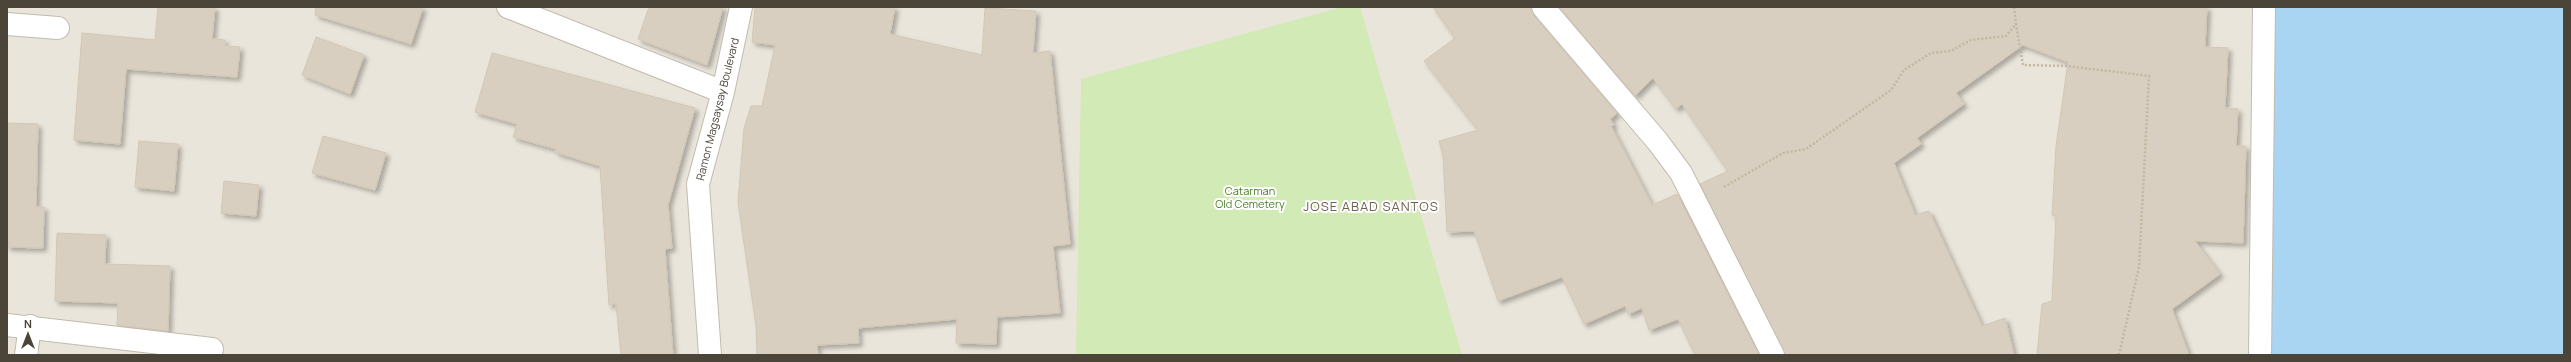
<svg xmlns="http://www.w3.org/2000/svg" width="2571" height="362" viewBox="0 0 2571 362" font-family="Manrope,sans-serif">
  <defs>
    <filter id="shadow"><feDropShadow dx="3.5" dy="3.5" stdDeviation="2" flood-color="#0004"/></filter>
  </defs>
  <rect width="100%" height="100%" fill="#f6f3ec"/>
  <path fill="#eae5da" d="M7 7H2253L2260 355H7Z"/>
  <path fill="#d2eab5" d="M1342 7H1360L1462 355H1076L1081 79Z"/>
  <path fill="#a9d4f2" d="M2253 7H2564V355H2260Z"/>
  <path fill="#d8cfc1" stroke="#d3c7b4" filter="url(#shadow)" d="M158 7H215L212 39 225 40V46L240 47 237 77 126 69 120 144 74 140 82 33 155 40Z
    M316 7H423L411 44 315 15Z
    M649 7H723L707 65 638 39Z
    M755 7H895L890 34 982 55 985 8 1036 11 1033 53 1050 51 1070 244 1053 246 1060 313 997 317 996 344 956 343 957 319 858 328 859 343 817 345 818 355H757L756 326 738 202 744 128 751 106H762L775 45 752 42Z
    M1433 7H1531L1533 15 1617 113 1610 119 1614 125 1611 126 1652 205 1677 194 1759 355H1695L1678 319 1649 330 1642 308 1628 314 1625 306 1584 324 1562 277 1498 301 1474 231 1447 232 1443 156 1439 141 1478 130 1424 61 1455 38Z
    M1559 7H2207L2205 47 2228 48 2225 108 2238 109 2236 146H2246L2243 243 2195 241 2220 274 2172 309 2189 355H2037L2042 304 2052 301 2056 216 2052 215 2056 146 2068 62 2023 45 1956 93 1964 104 1917 138 1921 144 1894 163 1915 215 1929 211 1982 326 2005 318 2014 355H1785L1700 184 1728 171 1682 104 1676 109 1653 78 1635 96Z
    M316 37 364 55 350 94 302 75Z
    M492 53 695 108 668 205 672 248 665 249 673 355H621L616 304 609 305 600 166 555 152 556 149 513 137 517 124 475 112Z
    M7 123 38 124 36 207H44L43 248 7 247Z
    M323 136 386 153 375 190 312 173Z
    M139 141 178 144 174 191 135 187Z
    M224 181 259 185 256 216 221 213Z
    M57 233 106 235 105 264 170 266 168 331 117 325 118 303 55 301Z"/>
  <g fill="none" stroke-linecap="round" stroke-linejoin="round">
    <g stroke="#c2bbae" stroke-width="24">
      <path id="minor" d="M508 7 723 92
        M1543 7 1658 142 1681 173 1773 355
        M7 24 58 28
        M7 325 212 349
        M26 355 30 326
        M710 355 698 184 723 92 741 7
        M2260 355 2264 7"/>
    </g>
    <path stroke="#c4b79f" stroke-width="2.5" stroke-dasharray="2 2" stroke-linecap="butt" d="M2014 7 2016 24
      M1724 187 1783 153 1806 149 1891 90 1904 70 1931 53 1951 51 1971 40 2006 36 2016 24 2023 65 2067 66 2149 76 2139 267 2119 355"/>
    <use href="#minor" stroke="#fff" stroke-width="22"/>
  </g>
  <g text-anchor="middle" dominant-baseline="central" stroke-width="4" stroke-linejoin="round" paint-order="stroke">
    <g font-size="11" fill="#4b4439" stroke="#fff">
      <text transform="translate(717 109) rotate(-76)">Ramon Magsaysay Boulevard</text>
    </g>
    <g font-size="11" fill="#4a7f2a" stroke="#fff">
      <text x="1250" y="190">Catarman<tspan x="1250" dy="13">Old Cemetery</tspan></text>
    </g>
    <g font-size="13" letter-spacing="1" fill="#6e6250" stroke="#fff">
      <text x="1371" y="206">JOSE ABAD SANTOS</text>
    </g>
  </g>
  <rect width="2571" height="362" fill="none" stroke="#4b4439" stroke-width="16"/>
  <g transform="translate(28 334)" stroke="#ffffff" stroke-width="3" paint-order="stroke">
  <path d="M0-3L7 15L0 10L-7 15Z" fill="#4b4439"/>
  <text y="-6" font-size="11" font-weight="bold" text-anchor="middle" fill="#4b4439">N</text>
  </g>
</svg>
